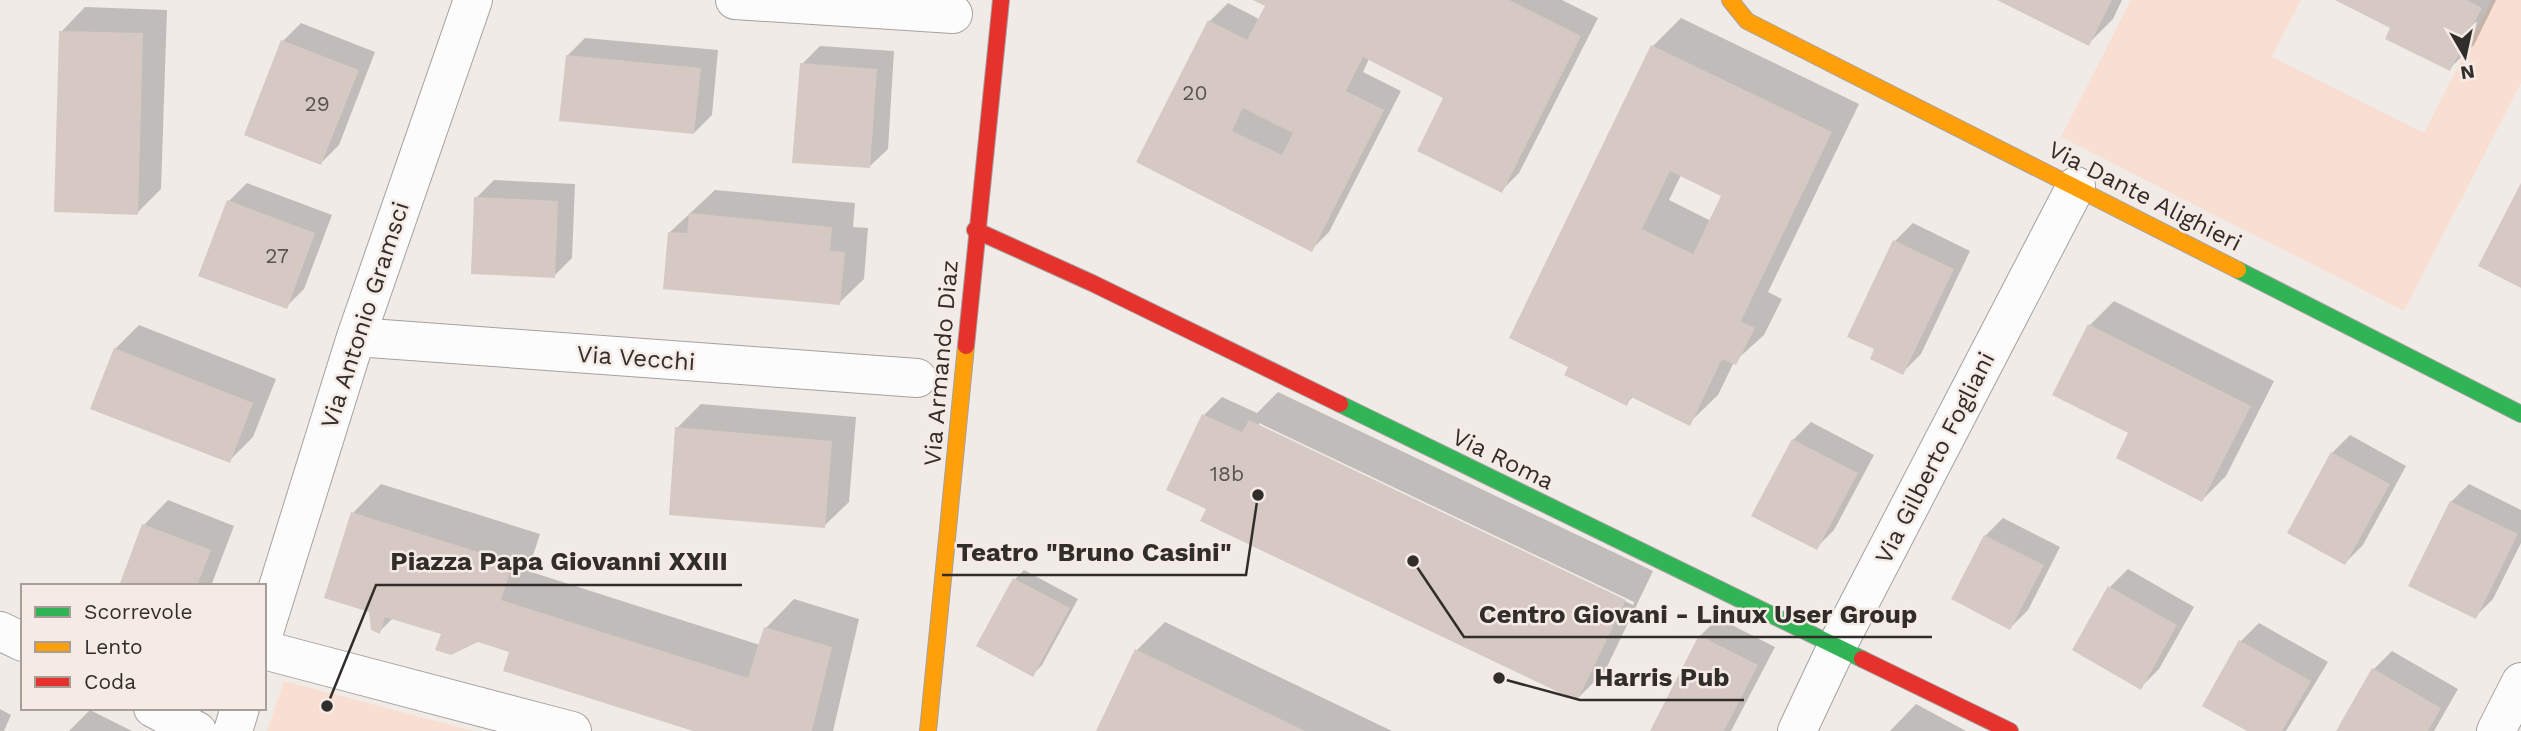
<svg xmlns="http://www.w3.org/2000/svg" width="2521" height="731" viewBox="0 0 2521 731" font-family="'Work Sans',sans-serif">
  <rect width="100%" height="100%" fill="#f1ebe8"/>
  <path fill="#f8dfd1" d="M2131 0H2301L2272 57 2424 133 2492 0H2521V83L2404 311 2061 137Z
    M284 681 474 731H267Z"/>
  <path fill="#0003" fill-rule="evenodd" d="M1257 0H1562L1598 18 1519 173 1501 191 1445 97 1369 59 1363 72 1401 91 1329 232 1312 249 1138 161 1210 21 1228 3 1259 19 1267 5Z
    M2001 0H2122L2113 19 2088 44Z
    M2339 0H2496L2474 45 2449 69 2393 28Z
    M85 7 167 10 161 189 137 213 61 32Z
    M1681 18 1859 104 1768 292 1782 299 1764 335 1734 362 1718 395 1689 423 1634 396 1626 404 1653 46ZM1681 175 1723 195 1711 221 1669 200Z
    M301 23 375 52 339 145 321 163 283 41Z
    M585 38 718 50 712 115 694 133 567 56Z
    M820 46 894 51 888 149 869 167 802 64Z
    M494 180 575 184 572 258 554 276 476 198Z
    M247 183 332 215 304 289 286 307 229 201Z
    M715 190 855 203 853 227 868 228 864 279 839 303 670 232Z
    M1913 223 1970 251 1921 354 1903 372 1895 241Z
    M2114 301 2274 381 2226 476 2202 500 2131 432 2090 325Z
    M139 325 276 379 253 437 229 461 115 349Z
    M1278 392 1653 571 1605 671 1577 699 1168 489 1204 415 1222 397 1257 413ZM1259 423 1634 602 1633 605 1259 427Z
    M701 404 856 417 849 502 824 526 677 428Z
    M1811 422 1874 455 1834 530 1816 548 1793 440Z
    M2350 435 2406 466 2363 545 2345 563 2332 453Z
    M381 484 540 534 528 571 760 645 766 628 794 599 859 619 833 731H699L511 651 478 641 394 617 379 632 353 513Z
    M2469 484 2521 510V543L2493 599 2475 617 2451 502Z
    M168 500 234 526 211 586H120L144 525Z
    M2003 518 2060 547 2028 610 2010 628 1954 598 1985 536Z
    M2128 569 2194 607 2159 669 2141 687 2110 587Z
    M1024 570 1078 599 1042 665 1033 674 1015 579Z
    M1718 618 1775 647 1731 731H1652L1700 636Z
    M1165 622 1392 731H1098L1137 650Z
    M2259 623 2328 662 2286 731H2251L2241 641Z
    M2392 651 2458 689 2434 731H2338L2374 669Z
    M1916 704 1966 731H1890Z
    M0 709 11 715 4 731H0Z
    M90 710 132 731H69Z"/>
  <path fill="#d6c9c3" fill-rule="evenodd" d="M1253 0H1509L1581 36 1502 193 1417 151 1443 98 1363 57 1346 91 1384 110 1312 252 1136 162 1208 20 1247 40 1265 6ZM1243 108 1293 133 1282 155 1232 131Z
    M1997 0H2112L2089 46Z
    M2335 0H2467L2482 8 2450 71 2385 39 2390 28Z
    M59 31 143 33 138 215 54 212Z
    M281 40 359 70 321 165 244 135Z
    M1651 45 1832 132 1741 321 1755 328 1736 365 1722 359 1690 426 1631 397 1627 406 1564 375 1568 367 1509 338ZM1670 171 1721 196 1693 254 1642 229Z
    M566 55 701 68 694 134 559 121Z
    M800 63 877 69 870 168 792 163Z
    M2521 183V288L2478 266Z
    M474 197 558 201 555 278 471 274Z
    M227 200 315 233 287 309 198 276Z
    M689 213 832 227 830 251 845 252 840 305 663 289 668 232 687 233Z
    M1893 240 1954 269 1903 375 1870 359 1874 349 1847 337Z
    M2088 324 2251 406 2202 502 2116 458 2128 433 2052 395Z
    M114 348 253 403 230 463 90 409Z
    M1202 414 1242 432 1249 420 1626 600 1577 701 1200 521 1206 509 1166 490Z
    M675 427 832 441 825 528 669 515Z
    M1792 439 1858 473 1817 550 1751 516Z
    M2331 452 2390 484 2345 565 2287 533Z
    M2450 501 2518 534 2476 619 2408 586Z
    M351 512 513 563 501 600 748 678 764 627 832 647 812 731H693L503 671 509 652 478 642 451 655 435 650 441 634 385 617 380 634 371 630 369 612 324 598Z
    M142 524 211 550 197 586H119Z
    M1984 535 2044 565 2010 630 1951 599Z
    M1013 578 1070 608 1033 677 976 646Z
    M2108 586 2177 625 2141 690 2072 650Z
    M1699 635 1758 665 1724 731H1650Z
    M2239 640 2311 681 2282 731H2247L2202 706Z
    M1135 649 1305 731H1096Z
    M2372 668 2441 708 2428 731H2336Z"/>
  <g fill="none" stroke-linecap="round" stroke-linejoin="round">
    <g stroke="#a5a19f" stroke-width="40">
      <path id="street" d="M735 0 953 14
        M356 337 917 378
        M0 631 23 642
        M264 632 356 337 473 0
        M264 650 572 731
        M153 708 197 731
        M233 731 240 708
        M1797 731 1837 646 2076 186
        M2496 731 2521 682"/>
    </g>
    <g stroke="#a5a19f" stroke-width="18">
      <path id="fast" d="M2238 270 2521 414
        M1340 404 1862 659"/>
    </g>
    <g stroke="#a5a19f" stroke-width="18">
      <path id="slow" d="M1730 0 1747 21 2238 270
        M928 731 966 346"/>
    </g>
    <g stroke="#a5a19f" stroke-width="18">
      <path id="jam" d="M975 230 1092 283 1340 404
        M966 346 1001 0
        M1862 659 2010 731"/>
    </g>
    <use href="#street" stroke="#fdfcfc" stroke-width="38"/>
    <use href="#fast" stroke="#30b455" stroke-width="16"/>
    <use href="#slow" stroke="#ff9f0a" stroke-width="16"/>
    <use href="#jam" stroke="#e5322d" stroke-width="16"/>
  </g>
  <g text-anchor="middle" dominant-baseline="central" stroke-width="5" stroke-linejoin="round" paint-order="stroke">
    <g font-size="21" fill="#5a5450">
      <text x="1195" y="92">20</text>
      <text x="317" y="103">29</text>
      <text x="277" y="255">27</text>
      <text x="1227" y="473">18b</text>
    </g>
    <g font-size="24" fill="#312d2a" stroke="#f5eae4">
      <text transform="translate(2145 196) rotate(27)">Via Dante Alighieri</text>
      <text transform="translate(365 315) rotate(-72)">Via Antonio Gramsci</text>
      <text transform="translate(636 358) rotate(4)">Via Vecchi</text>
      <text transform="translate(941 363) rotate(-85)">Via Armando Diaz</text>
      <text transform="translate(1935 458) rotate(-63)">Via Gilberto Fogliani</text>
      <text transform="translate(1503 459) rotate(26)">Via Roma</text>
    </g>
  </g>
  <path fill="none" stroke="#312d2a" stroke-width="2.5" d="M1258 495L1246 575H942M327 706L376 585H742M1413 561L1464 637H1932M1499 678L1580 700H1744"/>
  <g fill="#312d2a" stroke="#f5eae4" stroke-width="2.5">
    <circle cx="1258" cy="495" r="7"/>
    <circle cx="327" cy="706" r="7"/>
    <circle cx="1413" cy="561" r="7"/>
    <circle cx="1499" cy="678" r="7"/>
  </g>
  <g font-size="26" text-anchor="middle" font-weight="bold" fill="#312d2a" stroke="#f5eae4" stroke-width="5" stroke-linejoin="round" paint-order="stroke">
    <text x="1094" y="561">Teatro "Bruno Casini"</text>
    <text x="559" y="570">Piazza Papa Giovanni XXIII</text>
    <text x="1698" y="623">Centro Giovani - Linux User Group</text>
    <text x="1662" y="686">Harris Pub</text>
  </g>
  <rect x="21" y="584" width="245" height="126" fill="#f5eae4" stroke="#a79e9a" stroke-width="2"/>
  <rect x="35" y="607" width="35" height="10" fill="#30b455" stroke="#a79e9a" stroke-width="2"/>
  <text x="84" y="619" font-size="21" fill="#312d2a">Scorrevole</text>
  <rect x="35" y="642" width="35" height="10" fill="#ff9f0a" stroke="#a79e9a" stroke-width="2"/>
  <text x="84" y="654" font-size="21" fill="#312d2a">Lento</text>
  <rect x="35" y="677" width="35" height="10" fill="#e5322d" stroke="#a79e9a" stroke-width="2"/>
  <text x="84" y="689" font-size="21" fill="#312d2a">Coda</text>
  <g transform="translate(2465 56) rotate(171)" stroke="#f5eae4" stroke-width="5" paint-order="stroke">
  <path d="M0-5L12 26L0 18L-12 26Z" fill="#312d2a"/>
  <text y="-10" font-size="19" font-weight="bold" text-anchor="middle" fill="#312d2a">N</text>
  </g>
</svg>
